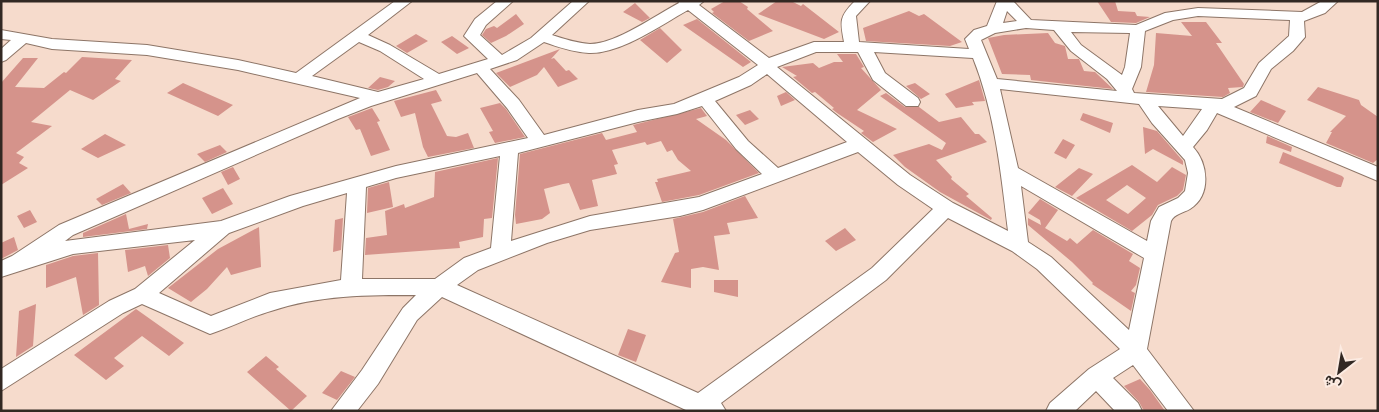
<svg xmlns="http://www.w3.org/2000/svg" width="1379" height="412" viewBox="0 0 1379 412" font-family="Poppins,Vazirmatn,sans-serif">
  <rect width="100%" height="100%" fill="#f6dbcc"/>
  <path fill="#d5938b" fill-rule="evenodd" d="M725 1H739L748 7 747 9 773 31 749 41 712 13 714 12 711 9Z
    M777 1H791L801 6 803 4 839 32 824 39 758 14Z
    M1097 1H1115L1118 11 1135 12 1137 16 1150 17 1136 23 1111 22Z
    M635 3 650 18 642 22 623 12Z
    M909 11 919 16 924 14 962 42 950 46 866 41 863 28Z
    M516 14 524 24 506 36 491 43 482 35 486 29 494 26 497 28Z
    M697 19 751 62 743 67 683 25Z
    M1181 22H1206L1222 43H1216L1244 84 1243 87 1228 88 1230 93 1223 97 1146 92 1154 65 1156 33 1192 36Z
    M660 28 682 50 667 63 640 40Z
    M1048 33 1055 43 1065 46 1068 59H1079L1084 71 1095 72 1113 89 1031 80 1030 75 1002 74 988 38 1004 35Z
    M416 34 428 41 407 53 396 46Z
    M452 36 469 48 457 54 441 42Z
    M560 49 551 59 554 58 566 71 569 70 578 79 558 87 544 67 537 75 510 87 496 73Z
    M837 54H856L864 67 861 68 881 90 857 110 897 129 873 142 861 133 864 131 837 113 832 109 834 108 815 92 812 93 793 77 797 76 782 67 813 63 819 68 834 62H843Z
    M82 57 132 60 115 79 121 81 93 100 70 90 31 122 52 126 16 153 24 157 19 163 28 168 1 185V83L23 58H38L15 87 44 88 64 72 66 73Z
    M380 77 395 81 388 87 378 90 368 88Z
    M979 80 985 101 972 102 974 105 956 108 945 94Z
    M183 83 233 105 218 116 167 93Z
    M915 83 930 94 921 99 906 86Z
    M1318 87 1359 100 1361 105 1378 117V159L1373 163 1326 143 1332 132H1330L1346 116 1307 100Z
    M436 90 442 101 431 104 447 136 456 137 468 133 474 148 428 157 423 147 415 113 401 117 394 101Z
    M786 92 795 100 781 106 777 96Z
    M886 93 905 107H919L939 122 961 117 975 134H979L987 142 936 160 952 177 951 179 969 194 966 196 992 218 991 220 940 192 905 167 893 155 929 144 942 150 946 143 880 96Z
    M1261 100 1286 111 1278 123 1250 112Z
    M500 103 506 109 525 137 495 143 489 132 493 131 480 108Z
    M372 108 380 121 377 122 390 150 371 156 360 129 356 130 348 117Z
    M701 108 707 116 696 119 726 140 759 173 699 195 662 202 655 182H658L657 179 691 171 678 160 672 150 667 152 661 141 647 145 645 142 612 150 618 164 614 165 617 174 592 180 598 206 580 210 569 183 563 184 544 189 550 213 542 219 516 224 515 215 520 154 602 133 606 140 637 132 633 125Z
    M750 110 759 119 745 125 736 115Z
    M1083 113 1113 123 1110 133 1080 120Z
    M1143 127 1157 131 1183 161V165L1153 149 1145 154Z
    M105 134 126 145 98 158 81 149Z
    M1267 136 1292 147 1291 152 1266 143Z
    M1063 139 1075 145 1066 159 1054 153Z
    M220 145 227 152 205 162 197 154Z
    M1283 152 1342 176 1344 178 1341 187H1337L1279 163Z
    M498 158 492 218 484 219 483 237 459 242 460 248 365 255 366 238 387 235 385 211 404 204 405 208 434 197 435 172Z
    M1132 165 1157 182 1172 167 1186 175 1183 190 1177 196 1158 205 1152 215 1132 231 1076 198ZM1127 185 1146 198 1128 214 1106 200Z
    M233 167 240 179 228 185 221 172Z
    M1079 168 1093 174 1072 196 1055 187Z
    M389 182 393 207 367 213 368 188Z
    M123 184 131 193 102 205 96 199Z
    M223 188 233 204 212 214 202 198Z
    M745 196 758 218 727 223 730 234 714 236 719 270 703 267 691 269V288L661 282 675 253 679 252 673 219 703 212Z
    M1040 199 1058 210 1045 228 1067 241 1070 238 1077 244 1093 230 1133 254 1129 261 1140 268 1136 285 1131 291 1135 293 1131 311 1092 284 1093 283 1072 262 1028 225V218L1041 225 1040 220 1028 213Z
    M30 210 37 222 24 228 17 216Z
    M126 214 129 229 148 224 147 229 83 237V233Z
    M343 218 341 250 333 252 335 220Z
    M259 227 261 267 231 275 227 267 207 289 191 302 168 288 218 249Z
    M845 228 856 240 836 251 825 241Z
    M14 237 18 250 1 259V243Z
    M168 245 170 258 148 276 145 266 128 272 125 250Z
    M98 253 99 305 83 315 76 277 46 288V265L73 256Z
    M714 280H738V297L714 292Z
    M36 304 33 346 16 357 19 311Z
    M136 309 184 343 169 356 142 336 114 358 124 366 106 380 74 355Z
    M628 329 646 335 636 362 618 355Z
    M266 356 279 367 276 369 307 396 291 411 247 372Z
    M341 371 355 377 337 400 322 393Z
    M1140 379 1150 390 1165 411H1144L1139 402 1124 386Z"/>
  <g fill="none" stroke-linecap="round" stroke-linejoin="round">
    <g stroke="#8d7567" stroke-width="2">
      <path id="minor" d="M395 1H412L368 35 390 45 439 74 488 59 464 36 475 19 497 1H513L486 25 480 35 502 55 531 38 573 1H589L552 35C564 39 577 43 590 44 616 44 656 15 679 3L678 1H704L699 5 769 58 814 42H844C840 21 839 17 855 1H870L856 16 859 42 969 49 965 39 974 30 987 26 997 1H1013L1031 20 1136 25 1165 13 1198 8 1302 12 1322 1H1338L1325 13 1304 21 1305 37 1293 51 1271 69 1256 96 1234 107 1378 167V181L1217 113 1207 130 1193 147C1208 163 1212 195 1190 209 1183 213 1174 214 1171 221L1147 349 1194 411H1168L1133 365 1113 378 1138 403 1142 411H1115L1096 391 1075 411H1046L1050 403 1089 369 1120 349 1037 269 1012 251 948 218 886 280 721 403 726 411H688L442 297 417 320 378 384 357 411H331L362 370 403 308 416 295C368 295 318 295 271 311 250 317 231 327 210 334L142 304 123 313 1 391V369L109 301 135 289 195 240 73 254 1 277V261L12 256 59 225 360 98 238 70 147 55 52 49 26 43 6 60 1 62V49L11 40 1 39V30L52 39 147 45 238 60 296 73ZM688 10 758 65 739 77 674 104 638 110 544 135 519 100 490 69 517 60 544 42C558 47 573 52 589 53 621 54 661 25 688 10ZM1007 11 1017 21 1003 23ZM1198 16 1290 20 1289 36 1259 63 1244 88 1222 99 1134 93 1132 89 1141 67 1145 31 1173 20ZM1026 28 1054 30 1071 51 1107 79 1117 91 997 79 981 40 995 33ZM1071 32 1130 33 1125 67 1122 75 1081 45ZM359 42 380 51 424 79 378 92 312 76ZM816 52H858L873 80 906 106H918L920 102 918 98 885 73 874 52 973 58C995 113 1001 173 1008 231L953 203 910 175 777 67ZM477 73 507 108 528 138 396 166 290 196 221 221 65 241 73 235 338 119 371 106ZM767 74 847 142 778 168 748 141 715 101 751 85ZM1000 89 1139 104 1152 123 1185 160 1188 173 1185 191 1178 198 1159 207 1151 221 1147 241 1018 168ZM702 106 736 149 762 174 699 197 590 216 511 241 518 153 638 122 677 114ZM1158 106 1202 109 1183 136ZM858 152 898 185 933 209 872 268 698 393 457 285 478 270 547 243 590 230 680 216 703 210ZM500 156 491 248 464 258 435 279H362L366 187 396 178ZM1021 186 1144 258 1129 330 1051 257 1028 242ZM347 193 341 280 270 293 211 316 159 293 229 233 303 206Z"/>
    </g>
    <use href="#minor" fill="#fff" fill-rule="evenodd"/>
  </g>
  <rect width="1379" height="412" fill="none" stroke="#322823" stroke-width="5"/>
  <g transform="translate(1339 372) rotate(211)" stroke="#fcebe2" stroke-width="4" paint-order="stroke">
  <path d="M0-4L9 19L0 12L-9 19Z" fill="#322823"/>
  <text y="-8" font-size="14" font-weight="bold" text-anchor="middle" fill="#322823">ش</text>
  </g>
</svg>
